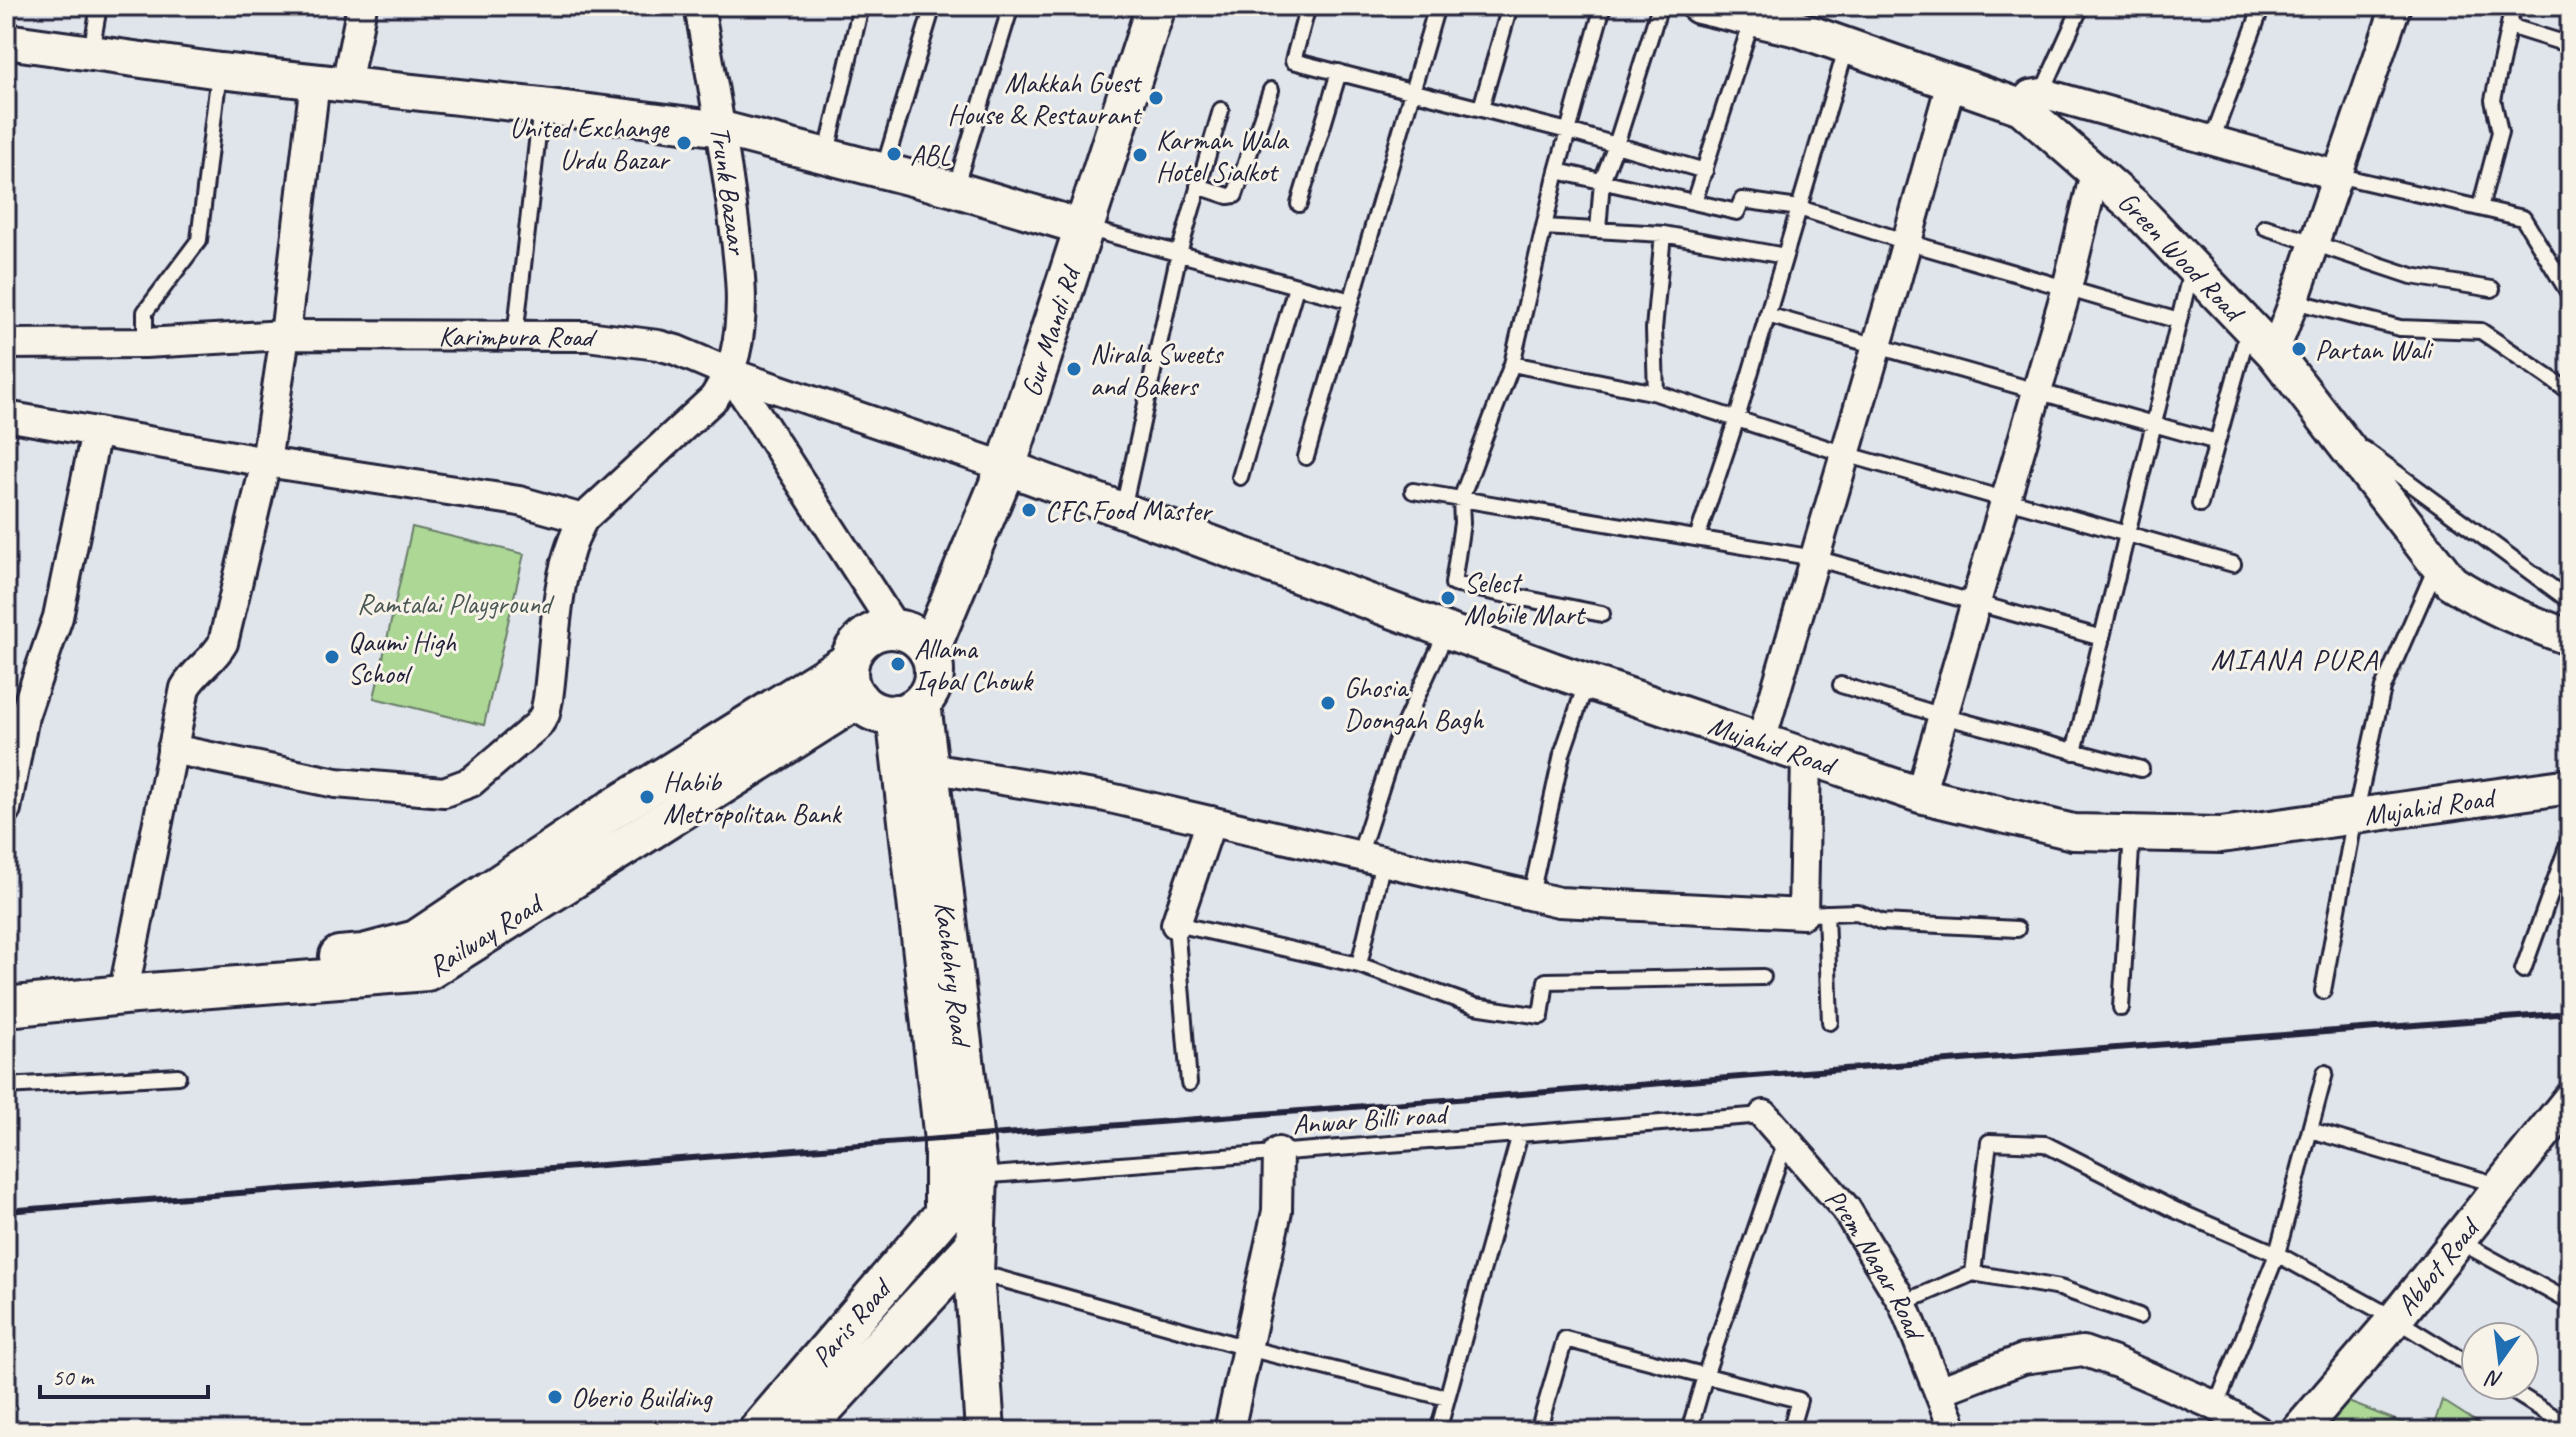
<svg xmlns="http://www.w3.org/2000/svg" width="2576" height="1437" viewBox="0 0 2576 1437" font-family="Caveat,sans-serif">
  <rect width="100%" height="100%" fill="#e0e4eb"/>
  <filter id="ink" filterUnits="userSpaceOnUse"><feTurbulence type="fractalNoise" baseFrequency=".0125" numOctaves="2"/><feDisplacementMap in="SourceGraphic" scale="16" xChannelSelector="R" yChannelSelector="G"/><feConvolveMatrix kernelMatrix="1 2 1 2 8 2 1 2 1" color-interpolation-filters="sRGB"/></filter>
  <g filter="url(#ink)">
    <path fill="#acd795" stroke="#677c68" stroke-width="2" d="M412 527 524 554 484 725 374 698Z
      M2330 1395 2424 1431H2299Z
      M2442 1400 2481 1425 2477 1431H2432Z"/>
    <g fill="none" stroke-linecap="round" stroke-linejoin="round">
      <g stroke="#22223b" stroke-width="20">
        <path id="service" d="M1308 6 1293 61 1568 131 1705 171
          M2509 26 2570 45
          M91 52 99 6
          M2042 93 2081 6
          M1481 108 1510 6
          M2212 140 2262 6
          M826 157 861 6
          M883 171 933 6
          M1557 171 1737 212 1742 200 1799 208 1907 242 2179 321
          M2336 175 2523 218 2570 295
          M1198 186 1228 196 1235 195 1271 90
          M955 189 1011 6
          M1694 202 1752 20
          M1299 204 1339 72
          M2480 208 2500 132 2493 100 2513 6
          M1544 227 1663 234 1785 256
          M2265 227 2412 276 2492 289
          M1086 228 1351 301
          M1598 230 1602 181 1616 145 1660 6
          M2294 301 2400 328 2481 331 2570 392
          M1767 315 2217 442
          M515 337 541 107
          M145 343V312L199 240 219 72
          M1512 364 1656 393 1845 454 2233 564
          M1656 393 1654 329 1663 234
          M2364 449 2570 601
          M1306 457 1437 6
          M1240 477 1296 287
          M1413 491 1815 558 2102 638
          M2200 504 2249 327
          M1123 509 1179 253 1221 110
          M1697 538 1737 418 1847 46
          M1602 614 1453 584 1462 523 1461 499 1512 364 1557 171 1603 6
          M1841 685 1943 716 2141 769
          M2074 752 2191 271
          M1359 856 1396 742 1447 631
          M1531 895 1562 754 1587 681
          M1826 913 1830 1022
          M1803 914 1857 912 1882 922 2017 929
          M1359 965 1383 861
          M2523 970 2570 839
          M2323 991 2355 816 2383 688 2437 565
          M2121 1008 2132 833
          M1189 1083 1176 924 1359 965 1475 1006 1541 1016 1546 981 1763 977
          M6 1086 178 1076
          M2310 1130 2502 1186
          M979 1176 1764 1115
          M2457 1240 2570 1302
          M976 1272 1247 1348 1447 1398
          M1973 1273 1989 1142 2045 1144 2175 1210 2277 1254 2395 1319 2476 1369
          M1903 1303 1973 1273 2060 1288 2139 1316
          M2503 1385 2570 1427
          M2216 1406 2277 1254 2325 1073
          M1438 1431 1520 1134
          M1538 1431 1565 1339 1799 1400 1790 1431
          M1689 1431 1705 1376 1786 1141"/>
      </g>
      <g stroke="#22223b" stroke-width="34">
        <g id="minor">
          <path d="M346 84 362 6"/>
          <path d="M2021 107 2030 95 2042 93 2336 175"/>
          <path id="s1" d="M6 344 145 343 285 335 587 336 658 345 676 350 730 373 1006 467"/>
          <path d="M2274 353 2294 301 2396 6"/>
          <path d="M730 373 895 628"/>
          <path d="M6 416 266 462 519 501 583 519"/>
          <path d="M1761 741 1897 277 1951 83"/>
          <path d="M172 749 336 783 444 792 471 782 538 725 545 714 548 699C556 640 554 572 583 519L714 398C723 383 731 371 735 354 747 305 738 256 732 207 723 139 711 73 699 6"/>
          <path d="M929 768 1106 797 1559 902 1803 914 1806 756"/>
          <path d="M1920 795 2067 288 2095 173"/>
          <path d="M6 809 24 716 58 617 96 432"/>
          <path d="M1176 924 1211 821"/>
          <path d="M123 995 185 688C195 670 213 661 223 643L266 462 285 335 315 81"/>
          <path id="s2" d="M1764 1115 1846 1209 1903 1303 1949 1417 1951 1431"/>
          <path d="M1939 1391 2023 1359 2083 1351 2117 1363 2216 1406 2258 1431"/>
          <path d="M1229 1431 1277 1211 1278 1152"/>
        </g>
      </g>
      <g stroke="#22223b" stroke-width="40">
        <g id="tertiary">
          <path id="s3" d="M1699 6 1798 29 2021 107 2134 206 2274 353 2451 582C2488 607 2529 622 2570 638"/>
          <path d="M6 41 220 71 541 106 722 129 954 189 1085 228"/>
          <path id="s4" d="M1006 467 1553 670 1920 795 2073 832 2221 835 2570 786"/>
          <path id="s5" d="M2299 1431 2395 1319 2570 1100"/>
        </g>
      </g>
      <g stroke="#22223b" stroke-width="44">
        <g id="secondary">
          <circle cx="891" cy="672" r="43"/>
          <path id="s6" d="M929 652 1006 467 1156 6"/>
          <path id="s7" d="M921 703 978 1176 974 1272 985 1431"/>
          <path d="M339 956 363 954 416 940 611 810 849 662"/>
          <path id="s8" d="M6 1007 123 995 427 971 858 699"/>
          <path id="s9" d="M758 1431 944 1214V1140L896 714"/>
          <path d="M802 1431 975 1245"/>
        </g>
      </g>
      <use href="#service" stroke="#f7f3e8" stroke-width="14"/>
      <use href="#minor" stroke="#f7f3e8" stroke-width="28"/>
      <use href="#tertiary" stroke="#f7f3e8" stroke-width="34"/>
      <use href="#secondary" stroke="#f7f3e8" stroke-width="38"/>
      <path stroke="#22223b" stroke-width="6" d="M6 1211 2570 1013"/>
    </g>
  </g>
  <g fill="#1f6fb2" stroke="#f7f3e8" stroke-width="3">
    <circle cx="1156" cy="98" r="8"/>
    <circle cx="684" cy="143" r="8"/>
    <circle cx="894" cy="154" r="8"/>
    <circle cx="1140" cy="155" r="8"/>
    <circle cx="2299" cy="349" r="8"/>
    <circle cx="1074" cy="369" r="8"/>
    <circle cx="1029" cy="510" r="8"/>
    <circle cx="1448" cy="598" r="8"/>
    <circle cx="332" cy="657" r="8"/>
    <circle cx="898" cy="664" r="8"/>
    <circle cx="1328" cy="703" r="8"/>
    <circle cx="647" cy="797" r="8"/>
    <circle cx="555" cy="1397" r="8"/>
  </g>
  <g text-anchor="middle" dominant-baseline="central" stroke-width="6" stroke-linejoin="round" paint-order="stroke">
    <g font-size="28" fill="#22223b" stroke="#f7f3e8" text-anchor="start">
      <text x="1140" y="82" text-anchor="end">Makkah Guest<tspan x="1140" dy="32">House &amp; Restaurant</tspan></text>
      <text x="668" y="127" text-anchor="end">United Exchange<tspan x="668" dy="32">Urdu Bazar</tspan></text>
      <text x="1156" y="139">Karman Wala<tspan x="1156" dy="32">Hotel Sialkot</tspan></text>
      <text x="910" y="154">ABL</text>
      <text x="2315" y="349">Partan Wali</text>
      <text x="1090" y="353">Nirala Sweets<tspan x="1090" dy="32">and Bakers</tspan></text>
      <text x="1045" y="510">CFC Food Master</text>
      <text x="1464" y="582">Select<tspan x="1464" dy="32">Mobile Mart</tspan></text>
      <text x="348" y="641">Qaumi High<tspan x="348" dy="32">School</tspan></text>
      <text x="914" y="648">Allama<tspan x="914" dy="32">Iqbal Chowk</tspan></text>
      <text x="1344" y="687">Ghosia<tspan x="1344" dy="32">Doongah Bagh</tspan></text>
      <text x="663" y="781">Habib<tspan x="663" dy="32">Metropolitan Bank</tspan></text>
      <text x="571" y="1397">Oberio Building</text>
    </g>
    <g font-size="28" fill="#22223b" stroke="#f7f3e8">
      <text transform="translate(729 190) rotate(82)">Trunk Bazaar</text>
      <text stroke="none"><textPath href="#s3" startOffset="556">Green Wood Road</textPath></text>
      <text stroke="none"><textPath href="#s6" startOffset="342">Gur Mandi Rd</textPath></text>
      <text stroke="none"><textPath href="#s1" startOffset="510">Karimpura Road</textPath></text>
      <text stroke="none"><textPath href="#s4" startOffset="814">Mujahid Road</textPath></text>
      <text stroke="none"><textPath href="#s4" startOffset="1486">Mujahid Road</textPath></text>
      <text stroke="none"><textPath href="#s8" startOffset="490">Railway Road</textPath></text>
      <text stroke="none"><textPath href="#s7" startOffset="272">Kachehry Road</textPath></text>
      <text transform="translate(1369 1119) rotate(-4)">Anwar Billi road</text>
      <text stroke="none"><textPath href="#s2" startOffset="186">Prem Nagar Road</textPath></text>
      <text stroke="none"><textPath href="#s5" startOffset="214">Abbot Road</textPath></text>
      <text stroke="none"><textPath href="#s9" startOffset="142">Paris Road</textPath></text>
    </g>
    <g font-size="28" fill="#4b5856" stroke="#f7f3e8">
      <text x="454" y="603">Ramtalai Playground</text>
    </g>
    <g font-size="30" letter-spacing="2" fill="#22223b" stroke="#f7f3e8">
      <text x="2295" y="659">MIANA PURA</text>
    </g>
  </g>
  <rect width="2576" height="1437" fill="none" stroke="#f7f3e8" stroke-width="32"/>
  <rect x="16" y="16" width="2544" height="1405" fill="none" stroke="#22223b" stroke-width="3" filter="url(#ink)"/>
  <g transform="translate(2500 1361) rotate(194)"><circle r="38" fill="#f7f3e8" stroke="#a29fa3" stroke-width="2"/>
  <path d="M0-6L14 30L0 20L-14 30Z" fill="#1f6fb2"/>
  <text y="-12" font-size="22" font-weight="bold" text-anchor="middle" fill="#22223b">N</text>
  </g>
  <path d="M40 1385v12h168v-12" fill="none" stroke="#22223b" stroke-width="4"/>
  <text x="52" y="1385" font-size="24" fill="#22223b" stroke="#f7f3e8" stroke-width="6" paint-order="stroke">50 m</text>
</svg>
